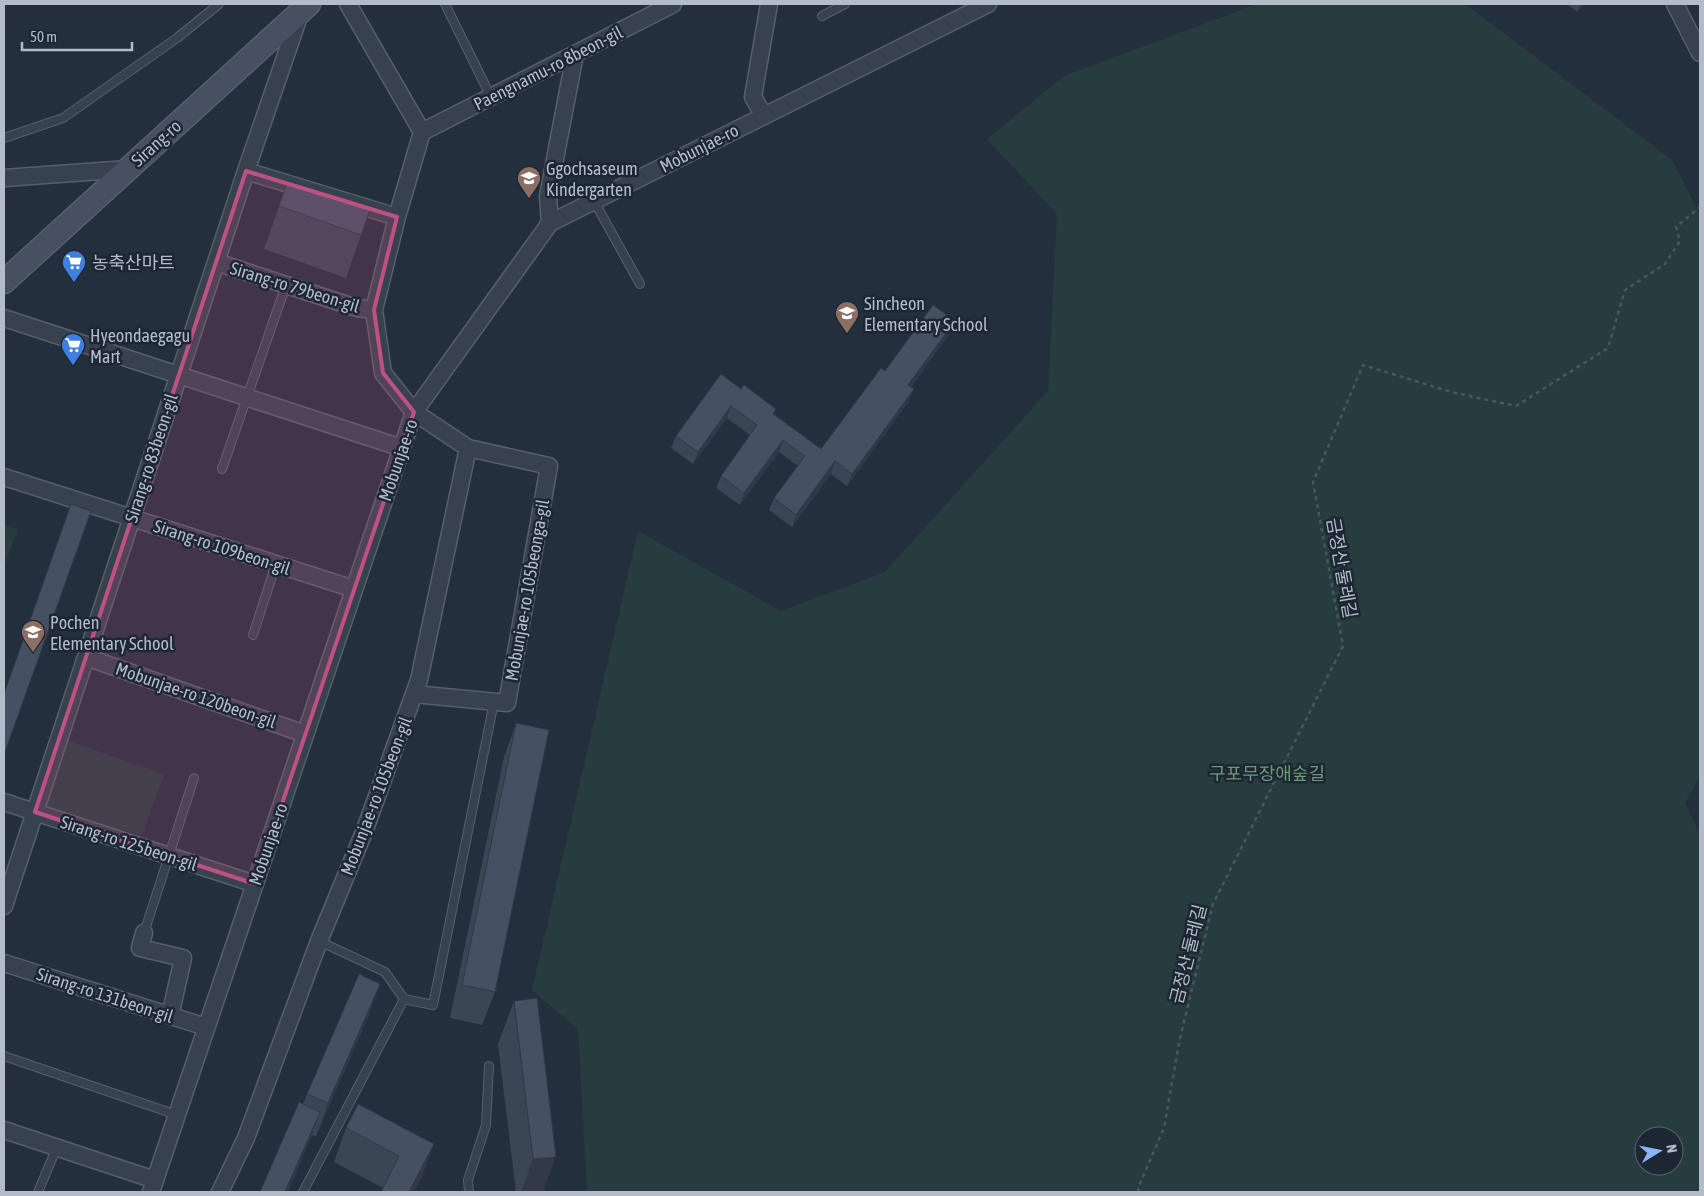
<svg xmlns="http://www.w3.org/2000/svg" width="1704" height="1196" viewBox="0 0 1704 1196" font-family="'Asap Condensed','Noto Sans KR',sans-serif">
  <rect width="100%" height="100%" fill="#242f3e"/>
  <path fill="#263c3f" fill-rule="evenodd" d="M1257 4H1465L1672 160 1700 214V776L1685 803 1700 835V1192H587L578 1029 532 990 638 531 781 611 885 572 1048 391 1057 214 987 139 1064 76ZM1644 1136H1674V1166H1644Z
    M4 524 18 529 4 567Z
    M67 740 164 775 142 835 44 809Z"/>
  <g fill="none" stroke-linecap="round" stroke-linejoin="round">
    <g stroke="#565f6c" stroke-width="10">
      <path id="service" d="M445 4 491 97
        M822 16 845 4
        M4 138 63 118 177 38 219 4
        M594 201 640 284
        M222 469 286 285
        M253 635 276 564
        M144 933 194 778
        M319 941 385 972 404 999 433 1005 494 702
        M4 1056 177 1115
        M38 1192 57 1147
        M303 1192 404 999
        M469 1192 468 1180 486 1125 489 1066"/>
    </g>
    <g stroke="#565f6c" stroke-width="19">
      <path id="minor" d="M1675 4 1700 53
        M764 116 753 97 769 4
        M422 132 673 4
        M246 171 397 217
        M4 178 128 169
        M550 223 548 196 575 54
        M216 262 357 308 374 310
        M4 318 402 448
        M4 477 354 589
        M86 657 305 734
        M414 694 507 703 549 466 468 448
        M4 802 255 884
        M4 906 246 171 300 14
        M144 933 140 948 183 958 170 1016
        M4 963 206 1027
        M4 1130 155 1180
        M151 1192 414 412 550 223 988 4
        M220 1192 246 1138 319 941 364 832 419 680 468 448 414 412 383 373 374 310 397 217 422 132 348 4"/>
    </g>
    <g stroke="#565f6c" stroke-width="25">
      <path id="secondary" d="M4 282 309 4"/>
    </g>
    <path stroke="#44595c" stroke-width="2.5" stroke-dasharray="4 4" stroke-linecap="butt" d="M1139 1192 1138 1188 1164 1128 1180 1038 1213 904 1343 646 1313 482 1363 365 1455 393 1516 406 1608 348 1625 290 1665 264 1680 241 1676 227 1700 207"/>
    <use href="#service" stroke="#38414e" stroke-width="8"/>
    <use href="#minor" stroke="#38414e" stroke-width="16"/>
    <use href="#secondary" stroke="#465061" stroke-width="22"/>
  </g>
  <path fill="#3b4654" d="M1567 4H1584L1577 12Z
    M288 181 361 235 346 278 264 249Z
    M955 321 950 333 911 387 909 401 847 486 831 474 792 527 769 510 774 498 798 466 779 452 740 505 716 488 721 476 750 435 727 418 693 464 671 448 676 436 721 374 821 449 885 371Z
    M516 723 495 992 482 1025 450 1018 504 757Z
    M380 984 368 1017 316 1136 312 1135 308 1145 303 1104 307 1094Z
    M514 1001 543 1192H516L498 1044Z
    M358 1104 422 1177 383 1188 334 1162 346 1128Z"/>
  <path fill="#303945" d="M1580 4H1584L1577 12Z
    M955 321 950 333 904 397 908 385Z
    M914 389 909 401 847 486 852 474Z
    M731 406 727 418 693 464 698 452Z
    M783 440 779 452 740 505 744 493Z
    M835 461 831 474 792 527 796 515Z
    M380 984 368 1017 316 1136 328 1103Z
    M320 1112 308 1145 288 1192H285Z
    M434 1144 422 1177 414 1192H409Z
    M556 1157 543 1192H521L533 1159Z"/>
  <path fill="#455162" stroke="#303945" d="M288 181 370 210 361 235 279 206Z
    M933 305 955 321 908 385 914 389 852 474 835 461 796 515 774 498 805 456 783 440 744 493 721 476 757 425 731 406 698 452 676 436 721 374 741 389 744 385 776 409 773 414 821 449 881 368 885 371Z
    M71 504 91 511 5 752H4V694Z
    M516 723 549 730 495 992 462 985Z
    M359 974 380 984 328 1103 307 1094Z
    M537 998 556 1157 533 1159 514 1001Z
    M299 1102 320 1112 285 1192H260Z
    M358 1104 434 1144 409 1192H381L399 1156 346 1128Z"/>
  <path fill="#bd5182" fill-opacity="0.2" stroke="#bd5182" stroke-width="4" stroke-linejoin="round" d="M246 171 397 217 374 310 383 373 414 412 255 884 35 812Z"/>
  <defs>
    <g id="school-pin" transform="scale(1.25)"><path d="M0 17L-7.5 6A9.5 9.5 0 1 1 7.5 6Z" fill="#8d6e63" stroke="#1d2633"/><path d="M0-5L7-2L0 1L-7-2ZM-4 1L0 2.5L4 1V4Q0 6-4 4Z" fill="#fff"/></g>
    <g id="supermarket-pin" transform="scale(1.25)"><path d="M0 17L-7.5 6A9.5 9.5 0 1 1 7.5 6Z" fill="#3f7fe0" stroke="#1d2633"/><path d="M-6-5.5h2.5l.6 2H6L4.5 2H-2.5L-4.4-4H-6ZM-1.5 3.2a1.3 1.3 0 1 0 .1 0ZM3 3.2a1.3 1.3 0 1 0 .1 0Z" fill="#fff"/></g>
  </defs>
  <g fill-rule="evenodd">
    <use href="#school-pin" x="529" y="178"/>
    <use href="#supermarket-pin" x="74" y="262"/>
    <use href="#school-pin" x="847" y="313"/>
    <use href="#supermarket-pin" x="73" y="345"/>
    <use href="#school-pin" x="33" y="632"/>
  </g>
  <g text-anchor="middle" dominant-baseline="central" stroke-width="5" stroke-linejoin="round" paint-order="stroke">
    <g font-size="18" fill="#b4bcc9" stroke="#1d2633">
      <text transform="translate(548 68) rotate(-27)">Paengnamu-ro 8beon-gil</text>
      <text transform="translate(156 143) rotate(-42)">Sirang-ro</text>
      <text transform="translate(699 148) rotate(-27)">Mobunjae-ro</text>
      <text transform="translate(295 287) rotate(17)">Sirang-ro 79beon-gil</text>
      <text transform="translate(151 458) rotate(-72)">Sirang-ro 83beon-gil</text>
      <text transform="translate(398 460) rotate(-71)">Mobunjae-ro</text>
      <text transform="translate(222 547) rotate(18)">Sirang-ro 109beon-gil</text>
      <text transform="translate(1342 568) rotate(80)">금정산 둘레길</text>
      <text transform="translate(527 590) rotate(-80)">Mobunjae-ro 105beonga-gil</text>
      <text transform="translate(196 695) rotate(19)">Mobunjae-ro 120beon-gil</text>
      <text transform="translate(376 796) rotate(-69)">Mobunjae-ro 105beon-gil</text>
      <text transform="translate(129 843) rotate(18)">Sirang-ro 125beon-gil</text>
      <text transform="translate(268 844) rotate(-71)">Mobunjae-ro</text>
      <text transform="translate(1188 954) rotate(-76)">금정산 둘레길</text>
      <text transform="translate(105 995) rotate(18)">Sirang-ro 131beon-gil</text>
    </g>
    <g font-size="18" fill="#b4bcc9" stroke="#1d2633" text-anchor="start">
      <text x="546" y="168">Ggochsaseum<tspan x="546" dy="21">Kindergarten</tspan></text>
      <text x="92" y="262">농축산마트</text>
      <text x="864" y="303">Sincheon<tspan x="864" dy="21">Elementary School</tspan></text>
      <text x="90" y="335">Hyeondaegagu<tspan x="90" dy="21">Mart</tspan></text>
      <text x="50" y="622">Pochen<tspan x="50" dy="21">Elementary School</tspan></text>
    </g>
    <g font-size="18" fill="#6b9a76" stroke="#1d2633">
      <text x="1267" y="773">구포무장애숲길</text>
    </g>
  </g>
  <rect width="1704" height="1196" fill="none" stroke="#b4bcc9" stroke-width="10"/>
  <g transform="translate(1659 1151) rotate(80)"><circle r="24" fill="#1d2633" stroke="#59626f"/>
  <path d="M0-4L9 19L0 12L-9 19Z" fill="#8ab4f8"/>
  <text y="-8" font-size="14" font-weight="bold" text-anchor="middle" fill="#b4bcc9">N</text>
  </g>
  <path d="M22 42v8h110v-8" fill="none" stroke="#b4bcc9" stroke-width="2.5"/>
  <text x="30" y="42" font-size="15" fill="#b4bcc9" stroke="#1d2633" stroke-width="4" paint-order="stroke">50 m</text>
</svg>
